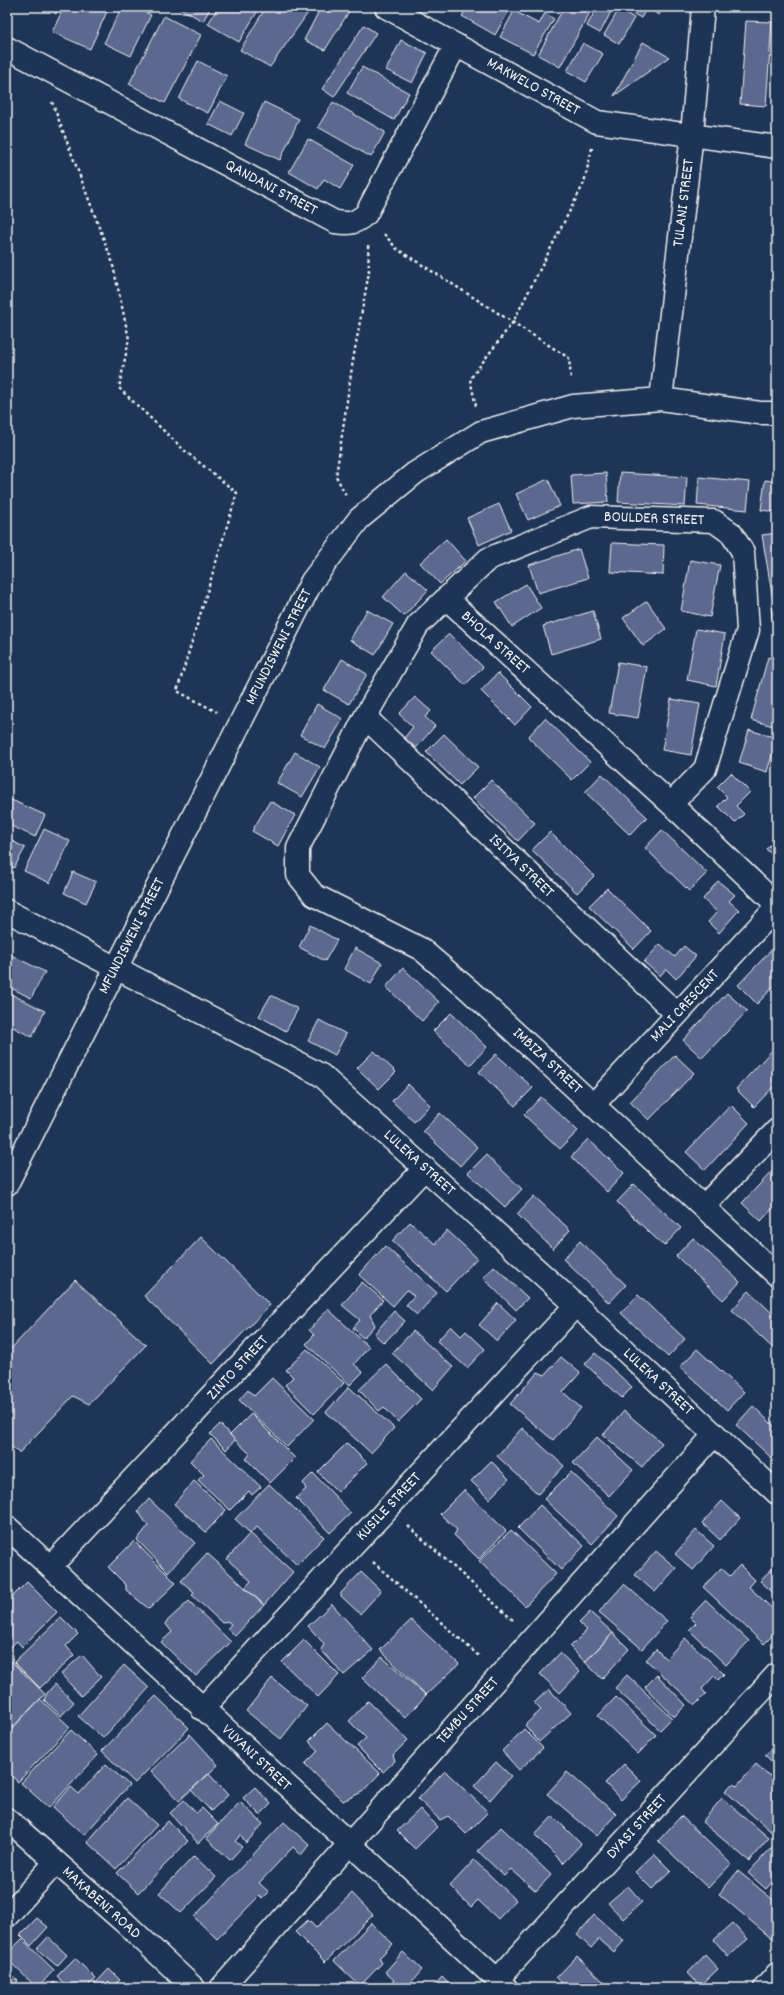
<svg xmlns="http://www.w3.org/2000/svg" width="784" height="1995" viewBox="0 0 784 1995" font-family="Dekko,sans-serif">
  <rect width="100%" height="100%" fill="#1d3557"/>
  <filter id="ink" filterUnits="userSpaceOnUse"><feTurbulence type="fractalNoise" baseFrequency=".025" numOctaves="2"/><feDisplacementMap in="SourceGraphic" scale="8" xChannelSelector="R" yChannelSelector="G"/><feConvolveMatrix kernelMatrix="1 2 1 2 8 2 1 2 1" color-interpolation-filters="sRGB"/></filter>
  <g filter="url(#ink)">
    <path fill="#5b6890" stroke="#f4f1e8" d="M45 7H60L56 14Z
      M64 7H109L90 49 52 32Z
      M122 7H134L151 15 131 56 104 43Z
      M178 7H211L203 21Z
      M218 7H260L239 42 208 24Z
      M266 7H312L270 67 240 50Z
      M321 7H342L350 10 325 50 304 40Z
      M468 7H511L495 35 462 16Z
      M564 7H593L560 67 538 55Z
      M597 7 613 8 600 33 587 26Z
      M621 7H663L659 15 647 8 641 18Z
      M741 7H777V12Z
      M619 9 634 18 619 44 604 35Z
      M514 11 539 24 545 13 554 19 533 54 500 37Z
      M164 16 201 35 165 103 129 84Z
      M746 21 772 22 766 106 740 104Z
      M364 25 376 33 334 97 322 89Z
      M401 40 427 53 412 83 386 70Z
      M643 42 669 57 614 96Z
      M583 43 603 54 586 82 567 71Z
      M198 61 227 76 208 113 179 99Z
      M362 67 409 93 394 120 347 93Z
      M220 101 244 113 232 136 208 124Z
      M264 102 299 119 280 160 245 144Z
      M333 102 385 132 371 157 318 127Z
      M308 139 354 165 340 189 324 179 318 189 289 172Z
      M606 473 608 502 573 504 571 475Z
      M620 473 687 477 685 506 618 502Z
      M699 477 750 482 747 510 697 505Z
      M548 479 560 506 528 520 516 494Z
      M765 480 777 482V512L761 510Z
      M499 504 511 530 479 545 467 518Z
      M777 533V599L773 600 762 535Z
      M446 539 466 561 440 584 420 563Z
      M612 543 664 545 663 575 610 572Z
      M579 549 588 578 538 593 529 565Z
      M690 560 720 565 710 617 681 611Z
      M406 571 428 590 404 616 383 597Z
      M526 584 541 608 512 627 496 602Z
      M647 601 666 629 643 646 623 618Z
      M777 606V641H774L771 607Z
      M367 610 393 624 375 655 350 640Z
      M593 611 601 639 551 654 543 626Z
      M696 629 725 634 716 686 687 680Z
      M449 634 483 667 465 685 431 651Z
      M768 657 777 659V727L751 720Z
      M342 659 367 674 349 704 324 690Z
      M618 662 647 667 638 718 609 713Z
      M498 673 532 707 515 725 481 691Z
      M415 697 431 711 425 717 435 726 416 748 404 738 413 727 399 714Z
      M671 699 700 704 691 755 662 750Z
      M317 704 343 719 325 749 300 735Z
      M545 718 590 762 572 780 528 737Z
      M749 730 777 738 767 772 739 763Z
      M444 734 478 767 460 785 426 752Z
      M295 752 320 767 302 797 277 783Z
      M731 773 750 792 736 806 744 814 735 823 718 806 727 797 717 787Z
      M602 774 647 817 630 835 585 792Z
      M491 780 535 823 518 841 473 798Z
      M7 798 45 815 35 837 7 824Z
      M270 801 295 815 278 846 252 831Z
      M44 829 70 841 50 883 24 871Z
      M662 830 707 873 689 891 645 848Z
      M550 832 594 876 577 893 532 850Z
      M7 838 25 848 14 868 7 864Z
      M777 838V859L766 849Z
      M73 872 96 882 86 903 64 893Z
      M718 881 735 895 729 901 739 910 719 933 708 922 717 912 703 899Z
      M607 888 651 931 634 949 589 906Z
      M310 925 337 940 325 961 299 947Z
      M660 944 675 957 684 946 696 956 676 979 666 969 660 976 644 962Z
      M777 944V983L757 1004 738 985Z
      M355 948 382 963 371 984 344 969Z
      M7 953 45 972 31 998 7 986Z
      M403 968 439 1002 422 1021 386 987Z
      M7 992 45 1011 32 1037 7 1024Z
      M727 993 747 1011 702 1058 683 1040Z
      M271 995 298 1009 286 1031 259 1016Z
      M451 1013 487 1047 470 1065 433 1031Z
      M319 1020 346 1034 335 1055 308 1041Z
      M777 1045V1083L754 1107 736 1089Z
      M374 1051 396 1072 379 1089 357 1068Z
      M496 1054 533 1088 515 1106 479 1072Z
      M675 1055 694 1073 649 1120 630 1102Z
      M408 1084 430 1105 414 1122 392 1101Z
      M541 1097 578 1131 560 1149 524 1115Z
      M731 1105 749 1123 705 1170 686 1152Z
      M440 1113 477 1147 460 1166 423 1131Z
      M588 1139 624 1173 607 1192 571 1157Z
      M486 1155 522 1189 505 1207 468 1173Z
      M777 1166V1204L761 1221 742 1203Z
      M634 1184 681 1228 664 1246 617 1202Z
      M534 1196 570 1230 553 1249 517 1214Z
      M410 1222 435 1244 447 1230 477 1258 446 1291 392 1241Z
      M201 1237 270 1305 213 1364 144 1296Z
      M693 1238 740 1282 723 1300 676 1256Z
      M580 1241 626 1285 609 1303 563 1259Z
      M385 1246 437 1293 417 1315 406 1305 414 1296 407 1290 393 1306 359 1275Z
      M494 1266 528 1298 516 1310 483 1278Z
      M75 1280 146 1345 89 1404 73 1396 19 1453 7 1443V1353Z
      M362 1282 383 1300 370 1315 375 1325 363 1338 353 1328 360 1320 342 1305Z
      M749 1291 777 1318V1352L732 1310Z
      M638 1295 685 1339 668 1357 621 1313Z
      M498 1303 516 1320 497 1341 479 1325Z
      M328 1309 369 1347 354 1364 363 1372 350 1385 306 1344 314 1335 309 1330Z
      M394 1311 405 1321 384 1343 374 1334Z
      M451 1326 461 1336 466 1331 485 1349 467 1368 437 1341Z
      M413 1331 453 1367 433 1390 392 1353Z
      M307 1349 344 1383 314 1414 285 1385 293 1377 286 1370Z
      M697 1349 744 1392 727 1410 680 1367Z
      M595 1353 632 1387 622 1398 585 1364Z
      M561 1357 580 1373 563 1392 581 1408 553 1440 510 1404 538 1372 545 1375Z
      M386 1364 421 1399 398 1422 384 1407 379 1411 359 1390Z
      M272 1378 314 1419 287 1447 239 1400 248 1390 254 1396Z
      M349 1387 394 1428 371 1453 326 1412Z
      M753 1406 777 1429V1463L736 1425Z
      M624 1411 662 1443 642 1467 603 1435Z
      M251 1414 295 1458 270 1483 246 1459 250 1454 230 1435Z
      M220 1424 235 1440 226 1450 210 1434Z
      M522 1428 564 1466 538 1494 497 1456Z
      M597 1437 633 1470 609 1496 573 1463Z
      M211 1439 261 1487 252 1495 249 1491 230 1510 198 1480 204 1475 190 1461Z
      M347 1443 367 1463 338 1492 318 1472Z
      M491 1461 509 1479 489 1499 471 1481Z
      M571 1472 618 1516 592 1544 544 1499Z
      M313 1473 351 1513 330 1533 296 1498 306 1489 303 1483Z
      M194 1481 226 1510 206 1532 174 1504Z
      M269 1484 324 1537 297 1565 257 1527 250 1533 235 1519Z
      M464 1490 506 1531 479 1559 454 1535 457 1530 440 1514Z
      M149 1499 195 1543 168 1572 137 1540 148 1526 138 1511Z
      M722 1501 740 1518 720 1540 702 1523Z
      M540 1505 584 1546 561 1570 518 1528Z
      M511 1530 556 1574 525 1606 479 1561Z
      M696 1530 714 1546 693 1570 675 1554Z
      M250 1533 293 1572 264 1605 245 1588 251 1581 227 1559Z
      M134 1541 176 1583 149 1609 126 1590V1585L108 1567Z
      M656 1551 676 1568 655 1592 635 1575Z
      M207 1553 264 1605 235 1636 227 1629 231 1624 227 1621 222 1623 192 1595 194 1592 181 1581Z
      M777 1563V1596L760 1581Z
      M740 1565 755 1580 749 1587 777 1613V1631L764 1644 703 1587 721 1568 730 1576Z
      M361 1572 381 1591 360 1614 341 1596V1593Z
      M27 1582 57 1612 22 1647 17 1641 7 1650V1602Z
      M624 1584 667 1621 642 1649 599 1612Z
      M706 1600 749 1641 726 1665 689 1630 696 1623 690 1617Z
      M189 1601 231 1642 196 1676 161 1642 172 1632 165 1623Z
      M332 1604 373 1650 344 1675 321 1650 324 1644 308 1626Z
      M590 1612 613 1633 585 1662 570 1647 587 1630 579 1623Z
      M61 1617 78 1634 66 1646 74 1655 40 1688 14 1662Z
      M411 1620 459 1664 426 1695 380 1650Z
      M613 1633 629 1649 602 1679 585 1662Z
      M685 1638 724 1674 718 1680 714 1676 702 1689 706 1694 695 1705 646 1660 656 1649 666 1659Z
      M304 1640 339 1675 318 1697 282 1662Z
      M560 1653 580 1672 560 1693 540 1674Z
      M82 1655 101 1677 81 1696 61 1674Z
      M382 1657 426 1695 405 1718 362 1678Z
      M9 1659 45 1694 7 1733V1660Z
      M124 1665 149 1688 103 1738 78 1716Z
      M627 1675 672 1718 660 1730 615 1688Z
      M657 1675 686 1705 674 1717 645 1687Z
      M272 1678 307 1706 281 1739 246 1711Z
      M55 1684 74 1702 61 1716 44 1700 47 1693Z
      M549 1689 571 1713 539 1742 525 1725 541 1710 534 1703Z
      M156 1696 189 1728 135 1783 102 1751Z
      M616 1697 656 1735 638 1754 598 1716Z
      M40 1699 70 1727 18 1782 7 1772V1734Z
      M368 1701 408 1740 393 1755 395 1761 383 1772 357 1746 366 1738 349 1721Z
      M327 1723 380 1773 362 1792 343 1801 305 1764 318 1751 309 1741Z
      M524 1729 543 1748 519 1770 502 1751Z
      M71 1730 98 1755 49 1808 21 1783Z
      M190 1734 218 1765 179 1801 151 1771Z
      M777 1744V1767L765 1755Z
      M496 1762 511 1776 490 1800 474 1786Z
      M106 1764 129 1785 84 1835 53 1807 71 1787 79 1794Z
      M624 1764 641 1781 621 1800 605 1783Z
      M756 1764 777 1782V1832L775 1835 725 1791 732 1784 737 1786Z
      M445 1771 488 1812 466 1834 448 1816 440 1820 418 1799Z
      M567 1772 616 1814 597 1836 547 1794Z
      M209 1774 228 1795 211 1811 191 1790Z
      M255 1787 271 1804 260 1815 243 1798Z
      M127 1798 157 1825 116 1869 87 1842Z
      M722 1798 769 1838 749 1861 702 1822Z
      M184 1800 196 1813 202 1808 218 1824 198 1843 170 1813Z
      M240 1802 263 1824 246 1843 241 1835 235 1841 242 1847 230 1860 206 1838Z
      M420 1809 437 1827 415 1849 397 1831Z
      M553 1816 581 1844 563 1863 535 1835Z
      M681 1816 731 1864 708 1888 658 1841Z
      M168 1821 188 1841 138 1893 117 1873Z
      M284 1822 309 1845 301 1855 293 1847 259 1883 269 1892 262 1899 259 1896 217 1939 194 1917Z
      M501 1827 551 1875 536 1891 511 1869 504 1876 478 1851Z
      M774 1845 777 1847V1885L773 1881 766 1889 748 1873Z
      M654 1854 671 1871 652 1889 635 1872Z
      M194 1856 216 1877 181 1913 159 1893Z
      M474 1860 516 1900 498 1919 478 1900 471 1907 450 1886Z
      M738 1871 777 1903V1933L772 1939 719 1894Z
      M628 1886 642 1902 623 1919 608 1903Z
      M352 1893 373 1915 325 1962 295 1932 308 1920 316 1928Z
      M594 1915 624 1941 614 1952 599 1939 591 1948 577 1935Z
      M37 1918 48 1927 31 1946 20 1935Z
      M371 1923 393 1944 379 1958 382 1963 360 1986 334 1961Z
      M733 1923 748 1939 728 1956 714 1940Z
      M48 1937 67 1955 57 1966 37 1949Z
      M22 1939 54 1970 37 1988 7 1959V1954Z
      M403 1952 422 1970 406 1988H387L394 1980 385 1972Z
      M705 1955 718 1969 700 1986 688 1973Z
      M577 1956 610 1988H567L556 1978Z
      M75 1958 96 1979 86 1988H68L57 1976Z
      M109 1969 120 1980 112 1988H91Z
      M7 1971 18 1981 12 1988H7Z
      M442 1977 453 1988H432Z
      M54 1982 59 1988H48Z
      M24 1983 29 1988H19Z"/>
    <g fill="none" stroke-linecap="round" stroke-linejoin="round">
      <g stroke="#f4f1e8" stroke-width="25">
        <path id="minor" d="M386 7 597 122 777 147
          M7 48 335 222C350 224 354 224 366 214L456 45
          M661 399 692 134 703 7
          M446 598 671 804 777 905
          M365 717 677 1014
          M671 804 705 769 748 630 743 552 731 533 714 521 591 517 488 559 418 625 365 717 298 848V875L314 895 421 949 469 990 777 1275
          M7 911 321 1075 576 1305 777 1493
          M594 1104 777 907
          M7 1184 312 581 359 519 415 473 481 432 573 406 661 399 760 413H777
          M704 1206 777 1130
          M7 1527 506 1988
          M50 1567 425 1168
          M202 1709 576 1305
          M7 1819 124 1922 194 1988
          M7 1916 56 1862
          M497 1980 777 1674
          M221 1988 715 1434
          M765 1988 777 1974"/>
      </g>
      <path stroke="#f4f1e8" stroke-width="2.5" stroke-dasharray="3 3" stroke-linecap="butt" d="M52 102 112 261 129 339 119 388 185 451 237 493 177 691 217 712
        M384 234 397 249 569 358 571 379
        M476 406 470 379 513 322 584 183 592 148
        M346 495 336 476 353 360 369 272 368 245
        M408 1526 514 1621
        M373 1562 480 1657
        M7 1572 11 1567"/>
      <use href="#minor" stroke="#1d3557" stroke-width="22"/>
    </g>
  </g>
  <g text-anchor="middle" dominant-baseline="central" stroke-width="3" stroke-linejoin="round" paint-order="stroke">
    <g font-size="16" fill="#f4f1e8" stroke="#1d3557">
      <text transform="translate(533 87) rotate(29)">MAKWELO STREET</text>
      <text transform="translate(271 188) rotate(28)">QANDANI STREET</text>
      <text transform="translate(684 203) rotate(-83)">TULANI STREET</text>
      <text transform="translate(654 519) rotate(2)">BOULDER STREET</text>
      <text transform="translate(495 643) rotate(42)">BHOLA STREET</text>
      <text transform="translate(279 647) rotate(-63)">MFUNDISWENI STREET</text>
      <text transform="translate(521 866) rotate(44)">ISITYA STREET</text>
      <text transform="translate(132 936) rotate(-63)">MFUNDISWENI STREET</text>
      <text transform="translate(685 1006) rotate(-47)">MALI CRESCENT</text>
      <text transform="translate(547 1061) rotate(43)">IMBIZA STREET</text>
      <text transform="translate(419 1163) rotate(42)">LULEKA STREET</text>
      <text transform="translate(238 1368) rotate(-47)">ZINTO STREET</text>
      <text transform="translate(658 1382) rotate(43)">LULEKA STREET</text>
      <text transform="translate(389 1507) rotate(-47)">KUSILE STREET</text>
      <text transform="translate(468 1711) rotate(-48)">TEMBU STREET</text>
      <text transform="translate(256 1758) rotate(43)">VUYANI STREET</text>
      <text transform="translate(637 1827) rotate(-48)">DYASI STREET</text>
      <text transform="translate(101 1903) rotate(42)">MAKABENI ROAD</text>
    </g>
  </g>
  <rect width="784" height="1995" fill="none" stroke="#1d3557" stroke-width="24"/>
  <rect x="12" y="12" width="760" height="1971" fill="none" stroke="#f4f1e8" stroke-width="1.5" filter="url(#ink)"/>
</svg>
